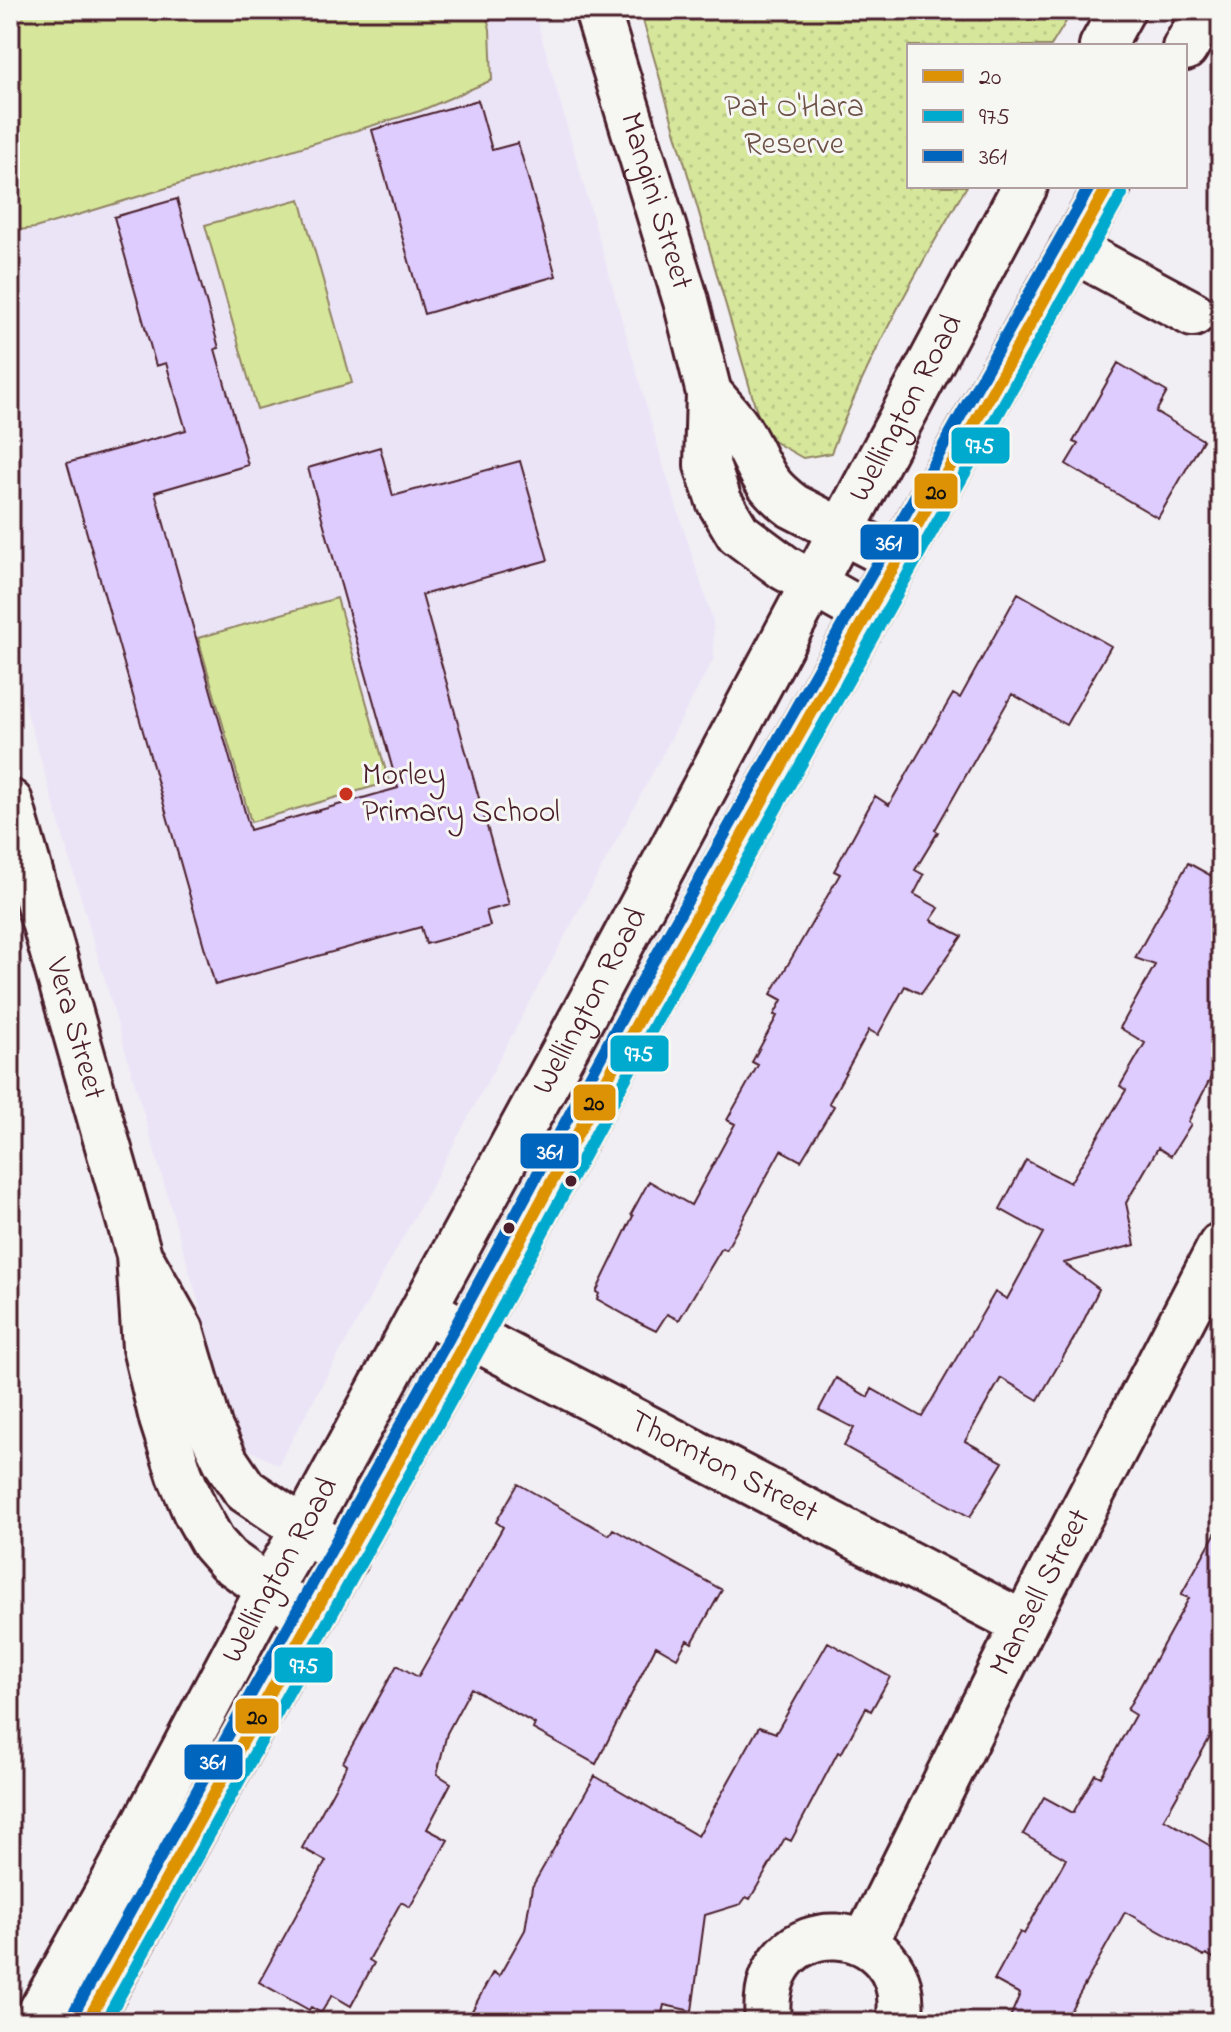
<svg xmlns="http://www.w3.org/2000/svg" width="1231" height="2032" viewBox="0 0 1231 2032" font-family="'Indie Flower',sans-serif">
<defs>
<pattern id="park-dots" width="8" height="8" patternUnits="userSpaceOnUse" patternTransform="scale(2)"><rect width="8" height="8" fill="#d6e79b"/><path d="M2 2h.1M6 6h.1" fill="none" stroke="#b9c686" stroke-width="1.8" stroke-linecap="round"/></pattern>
</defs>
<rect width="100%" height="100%" fill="#f1eef4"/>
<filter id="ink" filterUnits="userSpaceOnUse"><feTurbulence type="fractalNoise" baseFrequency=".0125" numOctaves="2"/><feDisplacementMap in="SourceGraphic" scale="16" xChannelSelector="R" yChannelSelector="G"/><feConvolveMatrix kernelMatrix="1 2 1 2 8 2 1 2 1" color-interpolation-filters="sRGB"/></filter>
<g filter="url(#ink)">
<!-- built -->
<path fill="#ebe4f7" d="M10,10H534L662,461L713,621L714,658L434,1181L278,1465L240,1445L10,654Z"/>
<!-- grass -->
<path fill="#d6e79b" stroke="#908363" stroke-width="2" d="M10,10H485L490,29L492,80L420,111L35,228L10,231Z
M300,199L352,383L257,409L205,225Z
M337,598L389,782L251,822L198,638Z"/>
<!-- park -->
<path fill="url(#park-dots)" stroke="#908363" stroke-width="2" d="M640,10H1073L1051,46H909V186H967C916,271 867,360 831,453L803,458L773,441L759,419Z"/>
<!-- building -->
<path fill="#deccfe" stroke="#4a1f2b" stroke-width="2" d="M478,100L492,150L518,143L556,276L424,314L372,130Z
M177,199L219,348L215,349L248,465L155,492L250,830L398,788L308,468L380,447L393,496L520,461L548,560L422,595L509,905L486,911L490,926L426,944L421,927L215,985L67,463L186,430L166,363L156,366L114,217Z
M1118,363L1167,392L1156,412L1203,440L1158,518L1066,464L1078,444L1073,442Z
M1018,593L1111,646L1066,725L1012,694L935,830L938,832L915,870L924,875L914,894L939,908L931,920L962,936L921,994L905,986L878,1035L869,1030L829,1103L834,1106L801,1161L781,1150L726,1250L722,1248L679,1320L667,1314L656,1331L636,1321L597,1299L599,1294L596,1292L633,1216L631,1214L649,1181L691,1205L735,1124L727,1120L758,1065L752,1062L777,1016L774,1015L782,1000L771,994L840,874L834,871L875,796L889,805L953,694L960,698Z
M1188,863L1221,881V1058L1188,1122L1191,1124L1171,1156L1158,1148L1126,1203L1135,1245L1064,1263L1099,1289L1080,1328L1038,1400L1001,1378L965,1441L1003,1462L970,1517L844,1446L854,1428L819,1410L836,1378L868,1397L872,1389L922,1417L995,1292L1007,1299L1043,1233L1000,1209L1026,1160L1070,1183L1126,1090L1120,1086L1145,1043L1120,1028L1155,965L1135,958Z
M518,1484L609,1535L613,1529L722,1590L692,1643L687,1640L677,1658L656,1646L596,1764L533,1729L535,1724L471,1688L447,1733L437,1774L451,1783L427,1829L448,1840L410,1907L401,1902L369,1960L374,1963L351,2006L332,1995L321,2013L311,2007L309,2010L259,1982L326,1861L302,1848L347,1765L343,1762L397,1665L418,1677L503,1527L496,1522Z
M1221,1523V1718L1164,1819L1221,1852V1962L1206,1954L1204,1956L1125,1912L1064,2022H1008L1020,1994L994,1980L1020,1932L1024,1934L1066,1859L1023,1834L1044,1797L1073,1813L1095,1774L1101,1777L1135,1715L1127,1710L1189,1598L1181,1595Z
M828,1642L890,1677L871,1711L866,1708L841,1754L838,1752L791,1841L785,1838L750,1899L746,1897L741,1904L705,1915L692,2011L664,2005L660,2022H466L493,1972L499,1976L525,1930L532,1887L595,1776L698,1836L759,1727L776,1733Z"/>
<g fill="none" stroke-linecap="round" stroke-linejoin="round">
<!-- minor casing -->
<g stroke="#4a1f2b" stroke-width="50">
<g id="minor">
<path id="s1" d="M597,10L686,301L709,393L707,465L719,501L738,533L785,568L867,614"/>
<path d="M1072,249L1193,314"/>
<path d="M709,393C720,406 733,419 741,433C761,466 759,481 793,506L896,559"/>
<path id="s2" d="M10,802L139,1255L145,1348L162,1419L180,1475L195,1511L213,1543L228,1560L311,1619"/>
<path d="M144,1264L181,1330L210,1429L226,1462L245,1490L346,1558"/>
<path id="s3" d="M425,1309L469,1335L1024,1624"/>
<path id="s4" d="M865,1943L1024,1624L1221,1245"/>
<path d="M768,2022C756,1901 918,1915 899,2022"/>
</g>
</g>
<!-- major casing -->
<g stroke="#4a1f2b" stroke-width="50">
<g id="major">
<path d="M1102,46L1122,10"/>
<path d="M1185,48L1207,10"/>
<path id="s5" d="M35,2022L119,1872L269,1589L303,1531L589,1005L1025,186"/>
<path d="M87,2022L469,1335L647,1005L1108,186"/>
</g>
</g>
<!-- minor -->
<use href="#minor" stroke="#f6f6f2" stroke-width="44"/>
<!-- major -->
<use href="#major" stroke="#f6f6f2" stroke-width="44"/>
<!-- bus-1 casing -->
<g stroke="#f6f6f2" stroke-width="18">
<path id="bus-1" d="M87,2022L469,1335L647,1005L1108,186"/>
</g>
<!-- bus-2 casing -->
<g stroke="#f6f6f2" stroke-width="18">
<path id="bus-2" d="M105,2022L483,1343L661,1013L1122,194"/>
</g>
<!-- bus-3 casing -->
<g stroke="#f6f6f2" stroke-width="18">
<path id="bus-3" d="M73,2014L455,1327L633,997L1090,186"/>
</g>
<!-- bus-1 -->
<use href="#bus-1" stroke="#dd9206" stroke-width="12"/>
<!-- bus-2 -->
<use href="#bus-2" stroke="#00a9ce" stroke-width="12"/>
<!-- bus-3 -->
<use href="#bus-3" stroke="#0065bd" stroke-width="12"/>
</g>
</g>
<!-- markers -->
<circle fill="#c8321e" stroke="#f6f6f2" stroke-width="3" cx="346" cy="794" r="8"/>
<g fill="#4a1f2b" stroke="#f6f6f2" stroke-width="3">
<circle cx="571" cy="1181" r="7"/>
<circle cx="509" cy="1228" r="7"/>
</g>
<g text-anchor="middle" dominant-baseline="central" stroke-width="6" stroke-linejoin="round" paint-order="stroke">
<!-- park labels -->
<g font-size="32" fill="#6d5147" stroke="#f6f6f2">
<text x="794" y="108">Pat O'Hara<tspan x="794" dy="37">Reserve</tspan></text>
</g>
<!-- street labels -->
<g font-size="32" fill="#4a1f2b" stroke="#f6f6f2">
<text stroke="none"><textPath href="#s1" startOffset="200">Mangini Street</textPath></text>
<text stroke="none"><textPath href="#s5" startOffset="1834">Wellington Road</textPath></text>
<text stroke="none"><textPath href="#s5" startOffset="1162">Wellington Road</textPath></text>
<text stroke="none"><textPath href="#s2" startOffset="236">Vera Street</textPath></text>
<text stroke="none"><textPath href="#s3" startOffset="338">Thornton Street</textPath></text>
<text stroke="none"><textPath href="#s5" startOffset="514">Wellington Road</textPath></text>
<text stroke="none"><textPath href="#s4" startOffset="392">Mansell Street</textPath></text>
</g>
<!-- poi labels -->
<g font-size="32" fill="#4a1f2b" stroke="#f6f6f2" text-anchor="start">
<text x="362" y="776">Morley<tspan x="362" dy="37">Primary School</tspan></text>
</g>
</g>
<g stroke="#f6f6f2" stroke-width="3">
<rect x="950" y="426" width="61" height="39" rx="8" fill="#00a9ce"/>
<rect x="913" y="472" width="46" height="38" rx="8" fill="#dd9206"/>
<rect x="859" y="523" width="61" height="38" rx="8" fill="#0065bd"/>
<rect x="609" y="1034" width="61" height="39" rx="8" fill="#00a9ce"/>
<rect x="572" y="1083" width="45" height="39" rx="8" fill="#dd9206"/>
<rect x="519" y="1132" width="61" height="38" rx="8" fill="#0065bd"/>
<rect x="273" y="1646" width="61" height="38" rx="8" fill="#00a9ce"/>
<rect x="234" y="1697" width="46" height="38" rx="8" fill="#dd9206"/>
<rect x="183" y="1743" width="61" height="38" rx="8" fill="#0065bd"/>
</g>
<g font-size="22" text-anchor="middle" font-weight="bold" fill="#fff">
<text x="980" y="453">975</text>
<text x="889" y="550">361</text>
<text x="639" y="1061">975</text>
<text x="550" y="1159">361</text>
<text x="304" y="1673">975</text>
<text x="213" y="1769">361</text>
</g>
<g font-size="22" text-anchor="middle" font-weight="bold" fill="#111">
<text x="936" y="499">20</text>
<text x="594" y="1110">20</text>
<text x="257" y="1724">20</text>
</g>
<!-- margin -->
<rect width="1231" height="2032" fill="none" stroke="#f6f6f2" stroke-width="40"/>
<rect x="20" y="20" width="1191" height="1992" fill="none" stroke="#4a1f2b" stroke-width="3" filter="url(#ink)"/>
<!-- legend -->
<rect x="907" y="44" width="280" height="144" fill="#f6f6f2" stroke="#b1a0a2" stroke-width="2"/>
<rect x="923" y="70" width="40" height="12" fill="#dd9206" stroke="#b1a0a2" stroke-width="2"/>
<text x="979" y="84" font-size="24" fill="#4a1f2b">20</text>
<rect x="923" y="110" width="40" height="12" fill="#00a9ce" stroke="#b1a0a2" stroke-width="2"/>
<text x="979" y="124" font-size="24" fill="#4a1f2b">975</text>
<rect x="923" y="150" width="40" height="12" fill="#0065bd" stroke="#b1a0a2" stroke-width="2"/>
<text x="979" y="164" font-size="24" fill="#4a1f2b">361</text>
</svg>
